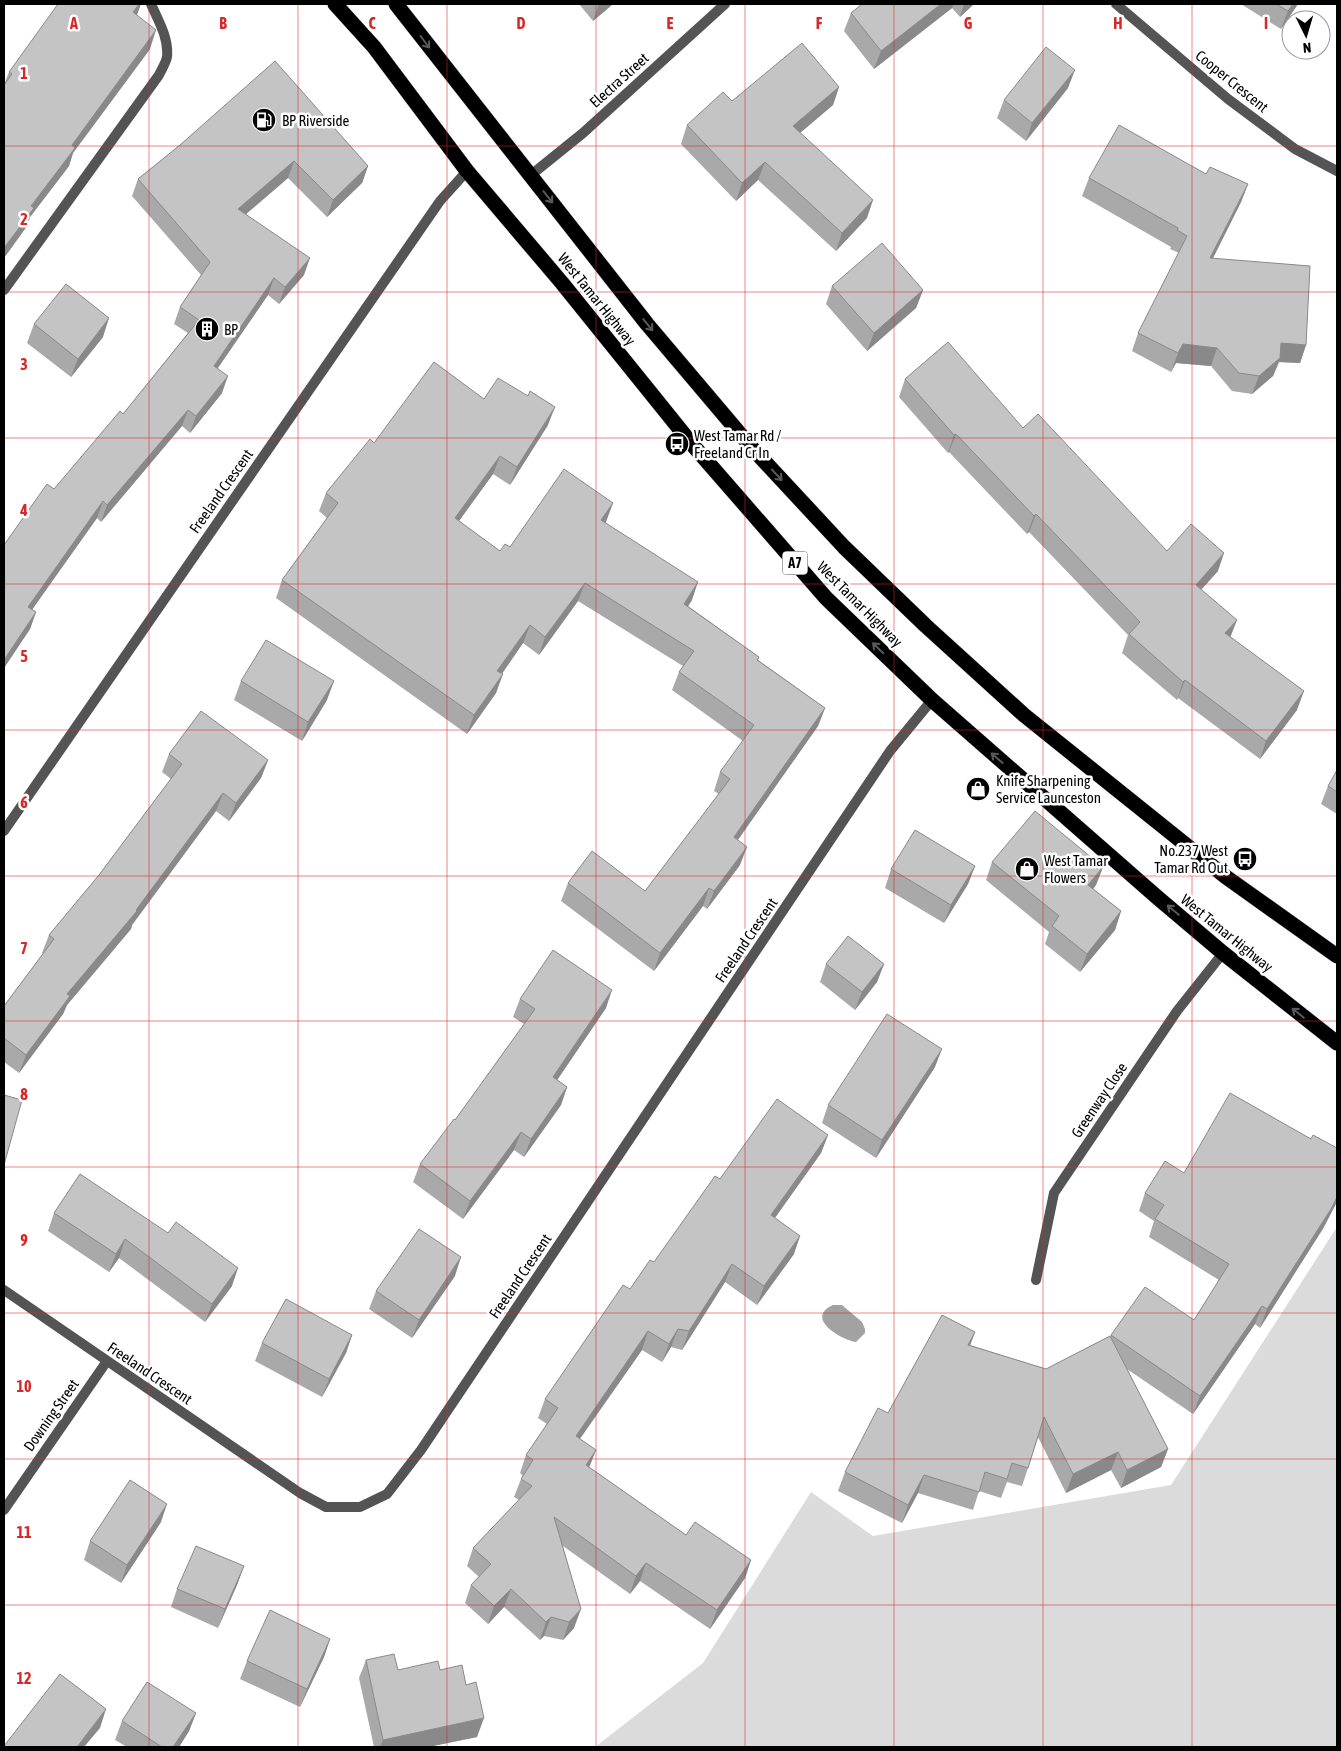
<svg xmlns="http://www.w3.org/2000/svg" width="1341" height="1751" viewBox="0 0 1341 1751" font-family="'Asap Condensed',sans-serif">
<rect width="100%" height="100%" fill="#fff"/>
<!-- green -->
<path fill="#dbdbdb" d="M1337,1227V1747H595L703,1663L811,1492L873,1536L1171,1485Z"/>
<!-- water -->
<path fill="#a2a2a2" d="M833,1305H842L862,1322L865,1329V1333L856,1342C841,1340 804,1318 833,1305Z"/>
<g fill="none" stroke-linecap="round" stroke-linejoin="round">
<!-- highway casing -->
<g stroke="#dbdbdb" stroke-width="16">
<path id="highway" d="M335,4L374,47L467,171L562,283L691,443L826,598L932,700L1158,898L1223,953L1337,1043
M396,4L647,324L752,448L844,547L926,626L1024,715L1226,877L1337,956"/>
</g>
<!-- lane -->
<path stroke="#545454" stroke-width="10" d="M4,290L159,75C161,70 166,63 167,57C169,38 158,20 151,4"/>
<!-- street -->
<path stroke="#545454" stroke-width="10" d="M1116,4L1228,99L1295,149L1337,171
M531,175L583,133L725,4
M4,831L440,201L467,171
M1036,1280L1054,1193L1177,1011L1223,953
M4,1290L300,1493L326,1507H360L387,1494L421,1450L890,751L932,700
M4,1510L107,1361"/>
<!-- highway -->
<use href="#highway" stroke="#000" stroke-width="15"/>
</g>
<!-- wall -->
<path fill="#a9a9a9" d="M579,4H613L593,21Z
M862,4H974L960,17L952,8L874,69L844,31L851,13Z
M1241,4H1298L1281,29Z
M137,15L150,49L73,153L69,166L30,217L27,226L4,258V85L9,72Z
M839,87L833,105L800,133L867,218L836,251L758,180L736,201L681,144L687,125L732,101Z
M1068,88L1026,141L997,118L1004,100Z
M180,145L368,166L362,183L327,217L288,178L246,214L304,275L279,304L268,295L218,368L222,393L190,433L182,426L101,522L97,518L32,609L36,612L30,629L4,668L54,489L123,414L188,333L174,324L180,307L201,275L132,196L138,179Z
M1206,174L1248,184L1241,202L1213,258L1306,345L1300,363L1279,362L1273,376L1252,394L1232,391L1211,366L1176,363L1171,372L1132,351L1138,333L1179,253L1170,249L1171,247L1082,196L1089,178Z
M832,286L923,290L916,308L867,351L826,304Z
M34,324L103,337L71,377L27,343Z
M905,379L1023,428L1167,551L1218,571L1201,590L1231,637L1297,710L1260,759L1178,698L1177,700L1122,653L1128,635L1029,532L1027,534L949,452L948,453L899,397Z
M528,396L548,425L510,485L493,474L459,521L500,551L613,503L605,523L692,600L688,606L759,657L758,660L825,708L818,726L738,840L740,865L707,909L703,906L654,971L561,901L568,883L645,891L719,794L714,791L720,772L743,741L672,690L679,672L683,666L578,601L539,655L523,643L502,674L496,693L467,734L276,598L282,580L327,518L319,511L326,493L374,443L484,399Z
M241,681L327,700L302,741L234,700Z
M169,754L268,760L261,778L229,821L216,811L132,925L131,929L67,1005L63,1014L19,1073L4,1062V1006L43,954L42,953L49,935L99,875L171,779L162,772Z
M1337,770V814L1321,804L1328,786Z
M992,862L1103,867L1096,885L1093,889L1121,911L1115,930L1080,972L1045,944L1049,932L986,880Z
M975,866L968,884L944,923L885,888L891,869Z
M826,964H884L877,982L855,1010L820,982Z
M520,999L606,1008L557,1080L567,1087L561,1105L524,1157L514,1150L463,1219L413,1182L420,1164L455,1120L524,1024L513,1017Z
M935,1067L876,1158L822,1123L828,1105Z
M828,1135L821,1153L775,1218L794,1254L757,1305L725,1282L682,1350L671,1347L662,1362L642,1350L580,1439L589,1467L686,1535L751,1560L745,1578L710,1629L640,1581L630,1594L563,1546L574,1628L563,1640L544,1636L540,1640L504,1607L488,1624L465,1603L471,1585L479,1577L467,1566L473,1548L519,1500L514,1497L521,1479L523,1476L520,1473L526,1455L547,1424L538,1418L545,1399L630,1289L654,1262L720,1179Z
M1184,1173L1324,1227L1260,1328L1255,1324L1193,1414L1127,1369L1168,1449L1161,1467L1121,1488L1111,1470L1066,1493L1038,1437L1028,1468L1022,1486L1007,1482L1001,1498L979,1491L973,1510L918,1493L902,1523L838,1491L845,1472L888,1413L975,1332L970,1345L1046,1369L1110,1336L1111,1335L1194,1320L1219,1280L1149,1237L1154,1221L1139,1211L1145,1193Z
M80,1174L232,1286L205,1322L119,1258L109,1272L48,1231L54,1213Z
M455,1276L412,1338L369,1309L376,1291Z
M352,1335L346,1353L322,1397L255,1361L262,1343Z
M161,1522L121,1583L84,1560L90,1541Z
M244,1566L237,1585L218,1628L171,1607L177,1589Z
M330,1639L324,1657L300,1707L240,1679L247,1661Z
M366,1660L398,1670L477,1737L428,1747H374L359,1678Z
M196,1713L189,1731L179,1747H127L115,1740L122,1721Z"/>
<!-- shaded-wall -->
<path fill="#898989" d="M139,4H141L136,18L133,12Z
M599,4H613L593,21Z
M941,4H954L952,8L874,69L881,51Z
M964,4H974L960,17Z
M1293,4H1298L1281,29L1288,11Z
M156,30L150,49L73,153L69,166L30,217L27,226L4,258V248L72,145Z
M1075,70L1068,88L1026,141L1032,123Z
M839,87L833,105L787,144L793,126Z
M294,161L288,178L232,226L238,209Z
M765,162L758,180L736,201L742,183Z
M368,166L362,183L327,217L333,200Z
M1248,184L1241,202L1204,276L1210,258Z
M873,200L867,218L836,251L842,233Z
M310,258L304,275L279,304L285,287Z
M274,278L268,295L208,382L214,366Z
M923,290L916,308L867,351L874,333Z
M109,318L103,337L71,377L78,359Z
M1281,343L1306,345L1300,363L1279,362L1273,376L1252,394L1259,376Z
M1183,344L1217,348L1211,366L1176,363L1171,372L1178,353Z
M228,376L222,393L190,433L196,416Z
M555,407L548,425L510,485L517,467Z
M188,410L182,426L101,522L107,505Z
M956,434L949,452L948,453L954,435Z
M500,456L493,474L448,536L455,518Z
M103,501L97,518L22,624L28,607Z
M613,503L606,522L595,539L601,520Z
M1036,514L1029,532L1027,534L1034,516Z
M1224,553L1218,571L1189,603L1196,585Z
M698,582L692,600L678,622L684,604Z
M585,583L578,601L539,655L545,637Z
M36,612L30,629L4,668V660Z
M1237,620L1230,638L1225,633Z
M530,625L523,643L491,689L497,671Z
M503,674L496,693L467,734L474,715Z
M1185,680L1178,698L1177,700L1183,682Z
M334,681L327,700L302,741L308,722Z
M1304,691L1297,710L1260,759L1266,741Z
M825,708L818,726L727,855L734,837Z
M268,760L261,778L229,821L236,803Z
M223,793L216,811L132,925L131,929L67,1005L63,1014L19,1073L26,1055L67,994L136,910Z
M747,847L740,865L707,909L714,891Z
M975,866L968,884L944,923L951,905Z
M1103,867L1096,885L1082,903L1088,885Z
M709,888L703,906L654,971L660,953Z
M1121,911L1115,930L1080,972L1087,954Z
M884,964L877,982L855,1010L862,992Z
M612,990L606,1008L547,1095L553,1077Z
M942,1049L935,1067L876,1158L882,1140Z
M567,1087L561,1105L524,1157L531,1139Z
M521,1132L514,1150L463,1219L470,1201Z
M828,1135L821,1153L764,1233L771,1215Z
M1337,1197V1202L1324,1227L1260,1328L1267,1309Z
M800,1236L794,1254L757,1305L764,1286Z
M125,1239L119,1258L109,1272L116,1254Z
M461,1257L455,1276L412,1338L419,1320Z
M732,1264L725,1282L682,1350L689,1331Z
M238,1268L232,1286L205,1322L212,1304Z
M1262,1306L1255,1324L1193,1414L1200,1396Z
M678,1329L671,1347L662,1362L669,1344Z
M648,1331L642,1350L569,1454L576,1436Z
M975,1332L968,1351V1345Z
M352,1335L346,1353L322,1397L329,1379Z
M1168,1449L1161,1467L1121,1488L1127,1470Z
M596,1450L589,1468L586,1465Z
M1118,1452L1111,1470L1066,1493L1073,1474Z
M924,1475L918,1493L902,1523L908,1505Z
M167,1504L161,1522L121,1583L127,1565Z
M751,1560L745,1578L710,1629L717,1610Z
M646,1563L640,1581L630,1594L636,1576Z
M244,1566L237,1585L218,1628L225,1609Z
M511,1589L504,1607L488,1624L494,1606Z
M581,1609L574,1628L563,1640L569,1622Z
M551,1617L544,1636L540,1640L546,1622Z
M330,1639L324,1657L300,1707L307,1689Z
M106,1709L100,1728L84,1747H77Z
M196,1713L189,1731L179,1747H173Z
M484,1718L477,1737L428,1747H380L383,1740Z"/>
<!-- building -->
<path fill="#c4c4c4" stroke="#898989" d="M58,4H139L133,12L156,30L72,145L75,148L31,206L34,208L4,248V85L12,74L9,72Z
M862,4H941L881,51L851,13Z
M1276,4H1293L1288,11Z
M802,43L839,87L793,126L873,200L842,233L765,162L742,183L687,125L723,92L732,101Z
M1046,47L1075,70L1032,123L1004,100Z
M275,61L368,166L333,200L294,161L238,209L310,258L285,287L274,278L214,366L228,376L196,416L188,410L107,505L103,501L28,607L36,612L4,660V545L47,484L54,489L120,411L123,414L199,320L180,307L210,262L138,179L180,145Z
M1119,125L1206,174L1210,167L1248,184L1210,258L1310,266L1306,345L1281,343L1280,358L1259,376L1239,373L1217,348L1183,344L1178,353L1138,333L1187,236L1177,230L1178,228L1089,178Z
M882,243L923,290L874,333L832,286Z
M66,284L109,318L78,359L34,324Z
M948,342L1023,428L1038,414L1167,551L1191,524L1224,553L1196,585L1237,620L1225,633L1304,691L1266,741L1185,680L1183,682L1129,634L1140,622L1036,514L1034,516L956,434L954,435L905,379Z
M434,362L484,399L498,378L528,396L530,391L555,407L517,467L500,456L455,518L500,551L505,544L510,547L564,469L613,503L601,520L698,582L684,604L759,657L757,660L825,708L734,837L747,847L714,891L709,888L660,953L568,883L592,851L645,891L730,779L720,772L754,725L679,672L694,651L585,583L545,637L530,625L497,671L503,674L474,715L282,580L338,503L326,493L370,439L374,443Z
M266,640L334,681L308,722L241,681Z
M201,711L268,760L236,803L223,793L136,910L137,911L67,994L70,996L26,1055L4,1038V1006L54,939L49,935L99,875L182,764L169,754Z
M1337,770V792L1328,786Z
M1035,811L1103,867L1088,885L1121,911L1087,954L1052,926L1059,916L992,862Z
M915,830L975,866L951,905L891,869Z
M848,936L884,964L862,992L826,964Z
M553,950L612,990L553,1077L567,1087L531,1139L521,1132L470,1201L420,1164L454,1119L455,1120L535,1009L520,999Z
M887,1014L942,1049L882,1140L828,1105Z
M1230,1093L1311,1139L1313,1135L1337,1148V1197L1331,1209L1267,1309L1262,1306L1200,1396L1111,1335L1145,1287L1194,1320L1229,1264L1155,1219L1164,1205L1145,1193L1165,1161L1184,1173Z
M4,1095L22,1100L4,1165Z
M777,1099L828,1135L771,1215L800,1236L764,1286L732,1264L689,1331L678,1329L669,1344L648,1331L576,1436L596,1450L586,1465L686,1535L695,1522L751,1560L717,1610L646,1563L636,1576L554,1517L581,1609L569,1622L551,1617L546,1622L511,1589L494,1606L471,1585L491,1564L473,1548L532,1486L521,1479L533,1460L526,1455L558,1408L545,1399L623,1285L630,1289L650,1260L654,1262L715,1176L720,1179Z
M80,1174L168,1233L176,1222L238,1268L212,1304L125,1239L116,1254L54,1213Z
M419,1229L461,1257L419,1320L376,1291Z
M286,1299L352,1335L329,1379L262,1343Z
M942,1315L975,1332L968,1345L1046,1369L1110,1336L1168,1449L1127,1470L1118,1452L1073,1474L1044,1417L1028,1468L1012,1463L1007,1479L985,1472L979,1492L924,1475L908,1505L845,1472L878,1408L888,1413Z
M130,1480L167,1504L127,1565L90,1541Z
M196,1546L244,1566L225,1609L177,1589Z
M270,1610L330,1639L307,1689L247,1661Z
M394,1654L398,1670L438,1661L440,1670L462,1665L466,1685L476,1682L484,1718L383,1740L366,1660Z
M60,1674L106,1709L77,1747H4V1746Z
M147,1682L196,1713L173,1747H162L122,1721Z"/>
<!-- one-way arrows -->
<defs><path id="oneway-shaft" d="M-6 0H5M1.5-3L5.5 0L1.5 3" fill="none" stroke-width="1.6" stroke-linecap="round" stroke-linejoin="round" transform="scale(1.25)"/></defs>
<g stroke="#595959">
<use href="#oneway-shaft" transform="translate(425 42) rotate(53)"/>
<use href="#oneway-shaft" transform="translate(548 197) rotate(52)"/>
<use href="#oneway-shaft" transform="translate(648 325) rotate(51)"/>
<use href="#oneway-shaft" transform="translate(777 475) rotate(47)"/>
<use href="#oneway-shaft" transform="translate(878 648) rotate(-136)"/>
<use href="#oneway-shaft" transform="translate(997 758) rotate(-139)"/>
<use href="#oneway-shaft" transform="translate(1173 910) rotate(-140)"/>
<use href="#oneway-shaft" transform="translate(1298 1013) rotate(-141)"/>
</g>
<!-- grid -->
<path fill="none" stroke="#d62828" stroke-width="1" stroke-opacity="0.55" d="M149,4V1747M298,4V1747M447,4V1747M596,4V1747M745,4V1747M894,4V1747M1043,4V1747M1192,4V1747M4,146H1337M4,292H1337M4,438H1337M4,584H1337M4,730H1337M4,876H1337M4,1021H1337M4,1167H1337M4,1313H1337M4,1459H1337M4,1605H1337"/>
<!-- icons -->
<defs>
<g id="fuel-disc" transform="scale(1.25)"><circle r="9.5" fill="#000" stroke="#fff"/><path d="M-5.5-6h7V0h2V4h1.3V-2.5L3-4.5l.8-.8L6-3V5H2.5V1h-1V6h-7ZM-4.2-4.7v3.2H.2V-4.7Z" fill="#fff"/></g>
<g id="building-disc" transform="scale(1.25)"><circle r="9.5" fill="#000" stroke="#fff"/><path d="M-4-6H4V6H1V3H-1V6H-4ZM-2.5-4.3h1.7v1.8h-1.7ZM.8-4.3h1.7v1.8H.8ZM-2.5-1h1.7V.8h-1.7ZM.8-1h1.7V.8H.8Z" fill="#fff"/></g>
<g id="bus-disc" transform="scale(1.25)"><circle r="9.5" fill="#000" stroke="#fff"/><path d="M-5-6H5V4H4V6H2V4H-2V6H-4V4H-5ZM-3.5-4V0h7V-4ZM-3.5 1.2v1.5H-2V1.2ZM2 1.2v1.5H3.5V1.2Z" fill="#fff"/></g>
<g id="shop-disc" transform="scale(1.25)"><circle r="9.5" fill="#000" stroke="#fff"/><path d="M-5-2.5h2.3a2.7 3.5 0 0 1 5.4 0H5L5.5 6h-11ZM-1.5-2.5h3a1.5 2.3 0 0 0-3 0Z" fill="#fff"/></g>
</defs>
<g fill-rule="evenodd">
<use href="#fuel-disc" x="264" y="120"/>
<use href="#building-disc" x="207" y="329"/>
<use href="#bus-disc" x="677" y="444"/>
<use href="#shop-disc" x="978" y="789"/>
<use href="#bus-disc" x="1245" y="859"/>
<use href="#shop-disc" x="1027" y="869"/>
</g>
<g text-anchor="middle" dominant-baseline="central" stroke-width="5" stroke-linejoin="round" paint-order="stroke">
<!-- shield labels -->
<rect fill="#fff" stroke="#4c4c4c" stroke-width="1" x="782.5" y="551.5" width="25" height="23" rx="4"/>
<g font-size="14" font-weight="bold" fill="#000">
<text x="795" y="563">A7</text>
</g>
<!-- street labels -->
<g font-size="15" fill="#000" stroke="#fff">
<text transform="translate(619 80) rotate(-42)">Electra Street</text>
<text transform="translate(1232 81) rotate(39)">Cooper Crescent</text>
<text transform="translate(597 299) rotate(51)">West Tamar Highway</text>
<text transform="translate(221 491) rotate(-55)">Freeland Crescent</text>
<text transform="translate(860 604) rotate(45)">West Tamar Highway</text>
<text transform="translate(1227 933) rotate(39)">West Tamar Highway</text>
<text transform="translate(746 940) rotate(-56)">Freeland Crescent</text>
<text transform="translate(1099 1100) rotate(-56)">Greenway Close</text>
<text transform="translate(520 1276) rotate(-56)">Freeland Crescent</text>
<text transform="translate(150 1373) rotate(34)">Freeland Crescent</text>
<text transform="translate(51 1415) rotate(-55)">Downing Street</text>
</g>
<!-- poi labels -->
<g font-size="15" fill="#000" stroke="#fff" text-anchor="start">
<text x="282" y="120">BP Riverside</text>
<text x="224" y="329">BP</text>
<text x="694" y="435">West Tamar Rd /<tspan x="694" dy="17">Freeland Cr In</tspan></text>
<text x="996" y="780">Knife Sharpening<tspan x="996" dy="17">Service Launceston</tspan></text>
<text x="1228" y="850" text-anchor="end">No.237 West<tspan x="1228" dy="17">Tamar Rd Out</tspan></text>
<text x="1044" y="860">West Tamar<tspan x="1044" dy="17">Flowers</tspan></text>
</g>
</g>
<g font-size="16" text-anchor="middle" font-weight="bold" fill="#d62828" stroke="#fff" stroke-width="5" stroke-linejoin="round" paint-order="stroke">
<text x="74" y="29">A</text>
<text x="223" y="29">B</text>
<text x="372" y="29">C</text>
<text x="521" y="29">D</text>
<text x="670" y="29">E</text>
<text x="819" y="29">F</text>
<text x="968" y="29">G</text>
<text x="1118" y="29">H</text>
<text x="1266" y="29">I</text>
<text x="24" y="79">1</text>
<text x="24" y="225">2</text>
<text x="24" y="370">3</text>
<text x="24" y="516">4</text>
<text x="24" y="662">5</text>
<text x="24" y="808">6</text>
<text x="24" y="954">7</text>
<text x="24" y="1100">8</text>
<text x="24" y="1246">9</text>
<text x="24" y="1392">10</text>
<text x="24" y="1538">11</text>
<text x="24" y="1684">12</text>
</g>
<!-- border -->
<rect width="1341" height="1751" fill="none" stroke="#000000" stroke-width="10"/>
<!-- north arrow -->
<g transform="translate(1306 35) rotate(175)"><circle r="24" fill="#ffffff" stroke="#999999"/>
<path d="M0-4L9 19L0 12L-9 19Z" fill="#000000"/>
<text y="-8" font-size="14" font-weight="bold" text-anchor="middle" fill="#000000">N</text>
</g>
</svg>
